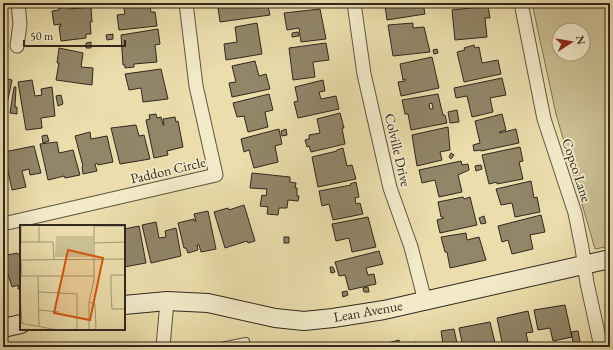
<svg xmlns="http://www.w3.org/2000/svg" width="613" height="350" viewBox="0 0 613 350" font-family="'EB Garamond',serif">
<rect width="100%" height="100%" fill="#ebdeac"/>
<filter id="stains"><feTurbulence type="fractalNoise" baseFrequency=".005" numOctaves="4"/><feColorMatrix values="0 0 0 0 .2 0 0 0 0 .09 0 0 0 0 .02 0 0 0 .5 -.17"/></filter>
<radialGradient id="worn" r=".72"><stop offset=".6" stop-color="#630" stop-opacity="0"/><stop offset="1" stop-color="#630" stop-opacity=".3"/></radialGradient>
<!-- green -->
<path fill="#cbbf94" stroke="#7e735a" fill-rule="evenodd" d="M532,3H610V246L595,249L556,114ZM559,30H583V54H559Z"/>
<!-- building -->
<path fill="#918668" stroke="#30271f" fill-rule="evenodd" d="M53,3H83L53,6Z
M123,3H154L155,5L150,6L151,12H155L157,26L119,30L117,15L125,14Z
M234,3H257V7L268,6L270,15L220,22L218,7L235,5Z
M284,3H318V4L293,7V4L285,5Z
M401,3H423L425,14L387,20L385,6Z
M450,3H478L450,5Z
M69,6V9L91,7L92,22H90L91,34H86V38L61,41L59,26H61V24L54,25L52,11L59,10V8Z
M488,6L490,18H485L487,37L455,40L452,10Z
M320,9L326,39L301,42L299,28L287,30L284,13Z
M257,23L262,54L226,60L224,44L237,42L235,27Z
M413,23V28L424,27L430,52L393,56L388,25Z
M158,29L160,44L155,45L157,62L134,64V67L125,68V65H123L121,35Z
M298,32L299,36L292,37V33Z
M113,34V39L107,40L106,35Z
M91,42V48H86V43Z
M326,43L329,60L313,62L315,77L293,80L289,48Z
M474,45L475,48L479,47L482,63L498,60L501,74L464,82L457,52L465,50L464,48Z
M59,48L83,53L81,67L93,68L92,85L56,80L59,63H57Z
M437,49L438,53L434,54L433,50Z
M432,57L439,88L401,96L398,82L405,81V79L403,80L400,64Z
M255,61L259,76L266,74L270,89L232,97L229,83L236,82L232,66Z
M161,69L168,99L143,102L141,88L129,90L125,74Z
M3,78L12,80L4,118H3Z
M502,78L506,95L490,98L493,112L472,117L467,96L456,98L454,88Z
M32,80L35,96L42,95L41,89L52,87L55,116L41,118L42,128L26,130L18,82Z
M323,80L325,91L319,92L321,99L336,96L339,109L298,118L294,102L298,101L295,87Z
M14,87H16L15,107H17V114L10,113Z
M269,94L273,110L265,112L268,127L248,132L244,116L237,117L233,103Z
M438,94L441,107L443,115H445L447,123L411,130L408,114H405L402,100ZM432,103L433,109H430L429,104Z
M61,95L63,104L58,106L56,96Z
M457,110L459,122L450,123L448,112Z
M340,113L344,128H342L345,144L311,152L309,146L307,147L305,140L309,139V135L320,133L317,119Z
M156,114L157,118L161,117L163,125H164L163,119L175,117L176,122L178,121L183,147L167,151L168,155L154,158L146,120L150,119L149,115Z
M502,114L506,130L499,132L500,133L516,129L519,143L481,151V150L474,151L473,145L480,143L475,121Z
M136,125L139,136L144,135L150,159L120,164L111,128Z
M448,127L450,150L440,152L442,160L417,166L412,135Z
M279,129L282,144L275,146L278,162L254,168L249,150L244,152L241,139Z
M286,129L287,135L282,136L281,131Z
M90,132L91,139L107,136L113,162L98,165L97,163L95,164L97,171L83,174L82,167L83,166L75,136Z
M47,135L49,141L43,143L42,136Z
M57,142L59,153L73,150L80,175L65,178L64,176L48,180L40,144Z
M34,146L41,173L30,175L29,169L22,171L26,187L12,190L4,152Z
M520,147L523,161L519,162L523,179L497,184V182L489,184L482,155Z
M343,148L347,166L352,165L356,179L318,187L312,157L337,151V150Z
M451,153L454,155L451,159L449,157Z
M461,161L462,165L468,164L469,170L458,175L462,192L439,197L435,180L422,183L419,170Z
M481,165L482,169L476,171L475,166Z
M3,169L8,190L3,191Z
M252,173L290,177V182L296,183L295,188H297V196H299L298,201L288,200L287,208H279L278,215L267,214L268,207L260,206L262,195L266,196L267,189L250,188Z
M531,181L534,198L537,197L540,212L515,217L512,203L501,205L496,189Z
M356,182L359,197L355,198L356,204L360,203L363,214L333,220L329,204L322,206L319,191L351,185L350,184Z
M463,197L464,199L470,197L477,225L440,233L437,220L444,218L443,217H441L438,202Z
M244,205L255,241L248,243L247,241L225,248L214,212L228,208L229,210Z
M208,211L216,249L201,252L199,245H197L198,250L188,253L186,248H184L178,223L194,219V221H196L194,214Z
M541,215L545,232L530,235L533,249L512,254L508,240L502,242L498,226Z
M484,216L486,223L481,224L479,218Z
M368,217L376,247L352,252L349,238L336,241L332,224Z
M156,222L159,238L166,237L165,231L176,228L181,256L151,263L142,225Z
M139,226L146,263L124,267V229Z
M466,233L467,240L479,237L486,260L450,268L447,252H445L441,237Z
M284,237H289V243H284Z
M379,251L383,264L366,268L368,275L374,274L376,284L349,290L345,275L339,276L335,262Z
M17,253V254H21V288L18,289V285L12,287L3,259V256Z
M330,267H333L335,272L331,273Z
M3,277L7,295L3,296Z
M368,287L369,292H364L363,288Z
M347,291L348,295L343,297L342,292Z
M565,305L572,337L553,341L550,328L538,330L534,310Z
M528,311L533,332L526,333L528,342L522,344L523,346L519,347H503L497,318Z
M490,322L496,347H463L459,328Z
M454,329L457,343L454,344L455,347H427L443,344L441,331Z
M578,331L581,347H574L571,332Z
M399,340L400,346L416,342L418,347H385L384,344Z
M379,344V347H367Z"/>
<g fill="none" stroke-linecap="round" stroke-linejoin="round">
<!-- lane casing -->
<g stroke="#5f5542" stroke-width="8">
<path id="lane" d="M215,347L246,341"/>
</g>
<!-- street casing -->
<g stroke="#5f5542" stroke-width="15">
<path id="street" d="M354,3L364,74L390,188L411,247L425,301
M521,3L544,119L575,213L582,248L587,283L601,347
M17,46L20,24L18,3
M3,224L216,175L196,86L186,3
M163,347L167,301"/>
</g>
<!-- secondary casing -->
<g stroke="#30271f" stroke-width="20">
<path id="secondary" d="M124,305L167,301L208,303L275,318L304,321L333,318L384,310L610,259
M3,328L21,324"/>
</g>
<!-- lane -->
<use href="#lane" stroke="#f2eac9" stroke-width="6"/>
<!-- street -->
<use href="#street" stroke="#f2eac9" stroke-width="13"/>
<!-- secondary -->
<use href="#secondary" stroke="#f2eac9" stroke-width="18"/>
</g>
<g text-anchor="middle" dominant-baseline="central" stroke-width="3.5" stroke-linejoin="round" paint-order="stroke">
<!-- street labels -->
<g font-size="14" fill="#30271f" stroke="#f2eac9">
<text transform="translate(398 150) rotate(77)">Colville Drive</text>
<text transform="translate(168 170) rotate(-13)">Paddon Circle</text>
<text transform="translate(577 170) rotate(72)">Copco Lane</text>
<text transform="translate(368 311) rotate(-10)">Lean Avenue</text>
</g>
</g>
<!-- overview -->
<g transform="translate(20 225)">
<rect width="105" height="105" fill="#ebdeac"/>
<path d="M36,11H73V32H35Z" fill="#cbbf94"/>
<path fill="none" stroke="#a09574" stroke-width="1" d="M1,0V17M19,0V17M74,1H105M0,17H33L34,34M74,18L105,17M105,50H91V67L92,84H105M1,51H74M2,51L1,35L105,34M18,51L19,101M19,67L57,69V105M0,70L2,98M69,77L75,79L76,105M19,85L39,87M0,98L38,105H55M69,105V77L74,55V0"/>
<path fill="#d6540e" fill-opacity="0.15" stroke="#d6540e" stroke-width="2" d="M48,25L83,33L70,95L34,88Z"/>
<rect width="105" height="105" fill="none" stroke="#30271f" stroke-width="2"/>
</g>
<!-- margin -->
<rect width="613" height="350" fill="none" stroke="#ebdeac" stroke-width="16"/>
<rect x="4" y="4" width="605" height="342" fill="none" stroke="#30271f" stroke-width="2"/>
<rect x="8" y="8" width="597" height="334" fill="none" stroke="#30271f"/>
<!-- north arrow -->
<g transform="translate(571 42) rotate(78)"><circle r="19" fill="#f2eac9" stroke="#a49c85"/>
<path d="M0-3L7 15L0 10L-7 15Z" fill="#8f2418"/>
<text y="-6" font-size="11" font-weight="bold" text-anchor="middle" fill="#30271f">N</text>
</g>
<!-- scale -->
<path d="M24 40v6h101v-6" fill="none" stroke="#30271f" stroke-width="2"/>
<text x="30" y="40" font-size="12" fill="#30271f" stroke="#f2eac9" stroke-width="3" paint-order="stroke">50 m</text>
<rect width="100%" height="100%" filter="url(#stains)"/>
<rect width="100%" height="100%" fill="url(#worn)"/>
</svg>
